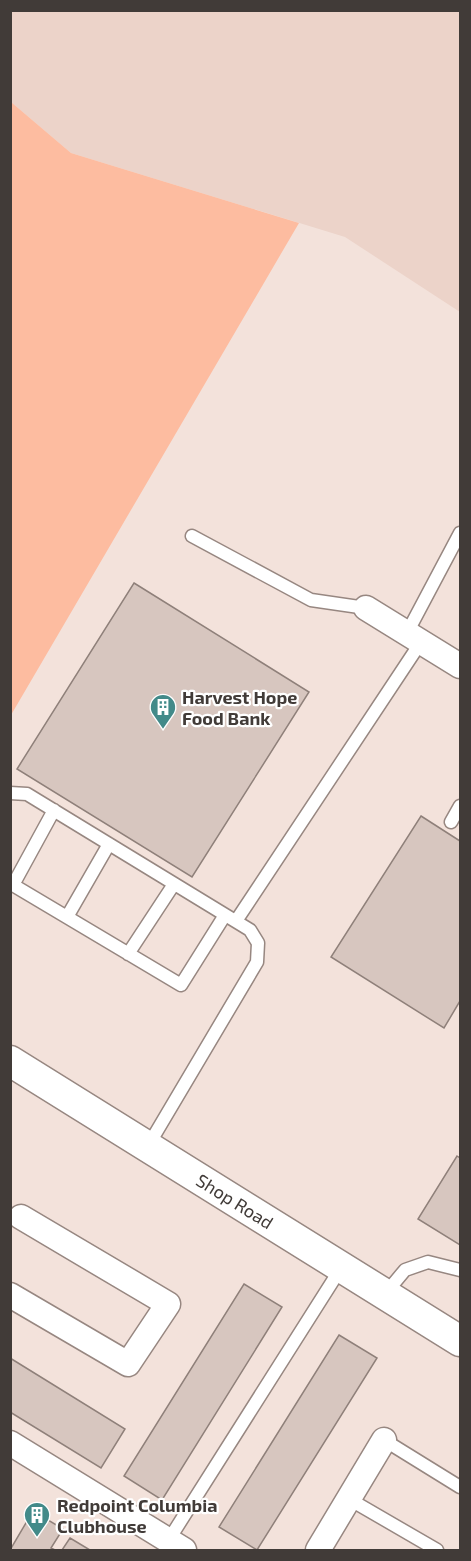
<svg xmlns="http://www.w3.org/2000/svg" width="471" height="1561" viewBox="0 0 471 1561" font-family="'Exo 2',sans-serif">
<rect width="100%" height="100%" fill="#f3e2db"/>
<!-- built -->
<path fill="#ecd3c9" d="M11,11H460V312L345,237L71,153L11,102Z"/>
<!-- green -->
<path fill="#fdbca0" d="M11,102L71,153L299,223L11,715Z"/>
<!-- building -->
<path fill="#d7c6bf" stroke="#8f807a" stroke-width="1.5" d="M134,583L309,692L192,877L17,769Z
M421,816L460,841V1001L444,1028L331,957Z
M457,1156L460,1158V1245L418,1219Z
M244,1284L282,1307L162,1500L124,1476Z
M339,1335L377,1358L257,1550L219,1527Z
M10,1358L125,1429L101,1468L10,1412Z
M33,1511L63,1529L51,1548L55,1550H10Z
M70,1538L90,1550H62Z"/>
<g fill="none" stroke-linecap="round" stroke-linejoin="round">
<!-- service casing -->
<g stroke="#978781" stroke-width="15">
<path id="service" d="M192,536L311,600L366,608
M407,633L460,533
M10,793L27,794L250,930L258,943L257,962L148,1146
M54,810L13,885L181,985L225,915
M451,822L460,806
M67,917L109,844
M236,921L421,642
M128,954L174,884
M385,1294L405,1270L428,1262L460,1270
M384,1440L460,1487
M349,1499L437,1550
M168,1541L341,1268"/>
</g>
<!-- minor casing -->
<g stroke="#978781" stroke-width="27">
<path id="minor" d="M366,608L460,666
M10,1295L128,1364L168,1304L21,1217
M10,1443L184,1550
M318,1550L384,1440"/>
</g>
<!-- tertiary casing -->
<g stroke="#978781" stroke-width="33">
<path id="tertiary" d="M10,1061L460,1341"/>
</g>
<!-- service -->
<use href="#service" stroke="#fff" stroke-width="12"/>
<!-- minor -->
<use href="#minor" stroke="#fff" stroke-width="24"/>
<!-- tertiary -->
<use href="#tertiary" stroke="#fff" stroke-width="30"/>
</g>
<!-- icons -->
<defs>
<g id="building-pin" transform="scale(1.35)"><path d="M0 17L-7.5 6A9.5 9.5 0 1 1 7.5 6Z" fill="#428a89" stroke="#fff"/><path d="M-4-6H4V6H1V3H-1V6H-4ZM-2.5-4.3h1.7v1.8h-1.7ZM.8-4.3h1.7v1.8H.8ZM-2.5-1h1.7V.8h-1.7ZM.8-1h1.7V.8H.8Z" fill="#fff"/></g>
</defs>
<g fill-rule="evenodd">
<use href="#building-pin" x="163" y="707"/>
<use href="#building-pin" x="37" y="1515"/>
</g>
<g text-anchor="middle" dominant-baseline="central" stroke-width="4.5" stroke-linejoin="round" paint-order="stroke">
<!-- poi labels -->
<g font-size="18" font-weight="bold" fill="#413b38" stroke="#fff" text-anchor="start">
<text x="182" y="697">Harvest Hope<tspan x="182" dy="21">Food Bank</tspan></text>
<text x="57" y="1505">Redpoint Columbia<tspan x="57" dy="21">Clubhouse</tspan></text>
</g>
<!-- street labels -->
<g font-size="18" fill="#413b38" stroke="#fff">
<text transform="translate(235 1201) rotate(32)">Shop Road</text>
</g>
</g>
<!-- border -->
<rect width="471" height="1561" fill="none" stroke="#413b38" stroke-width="24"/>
</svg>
